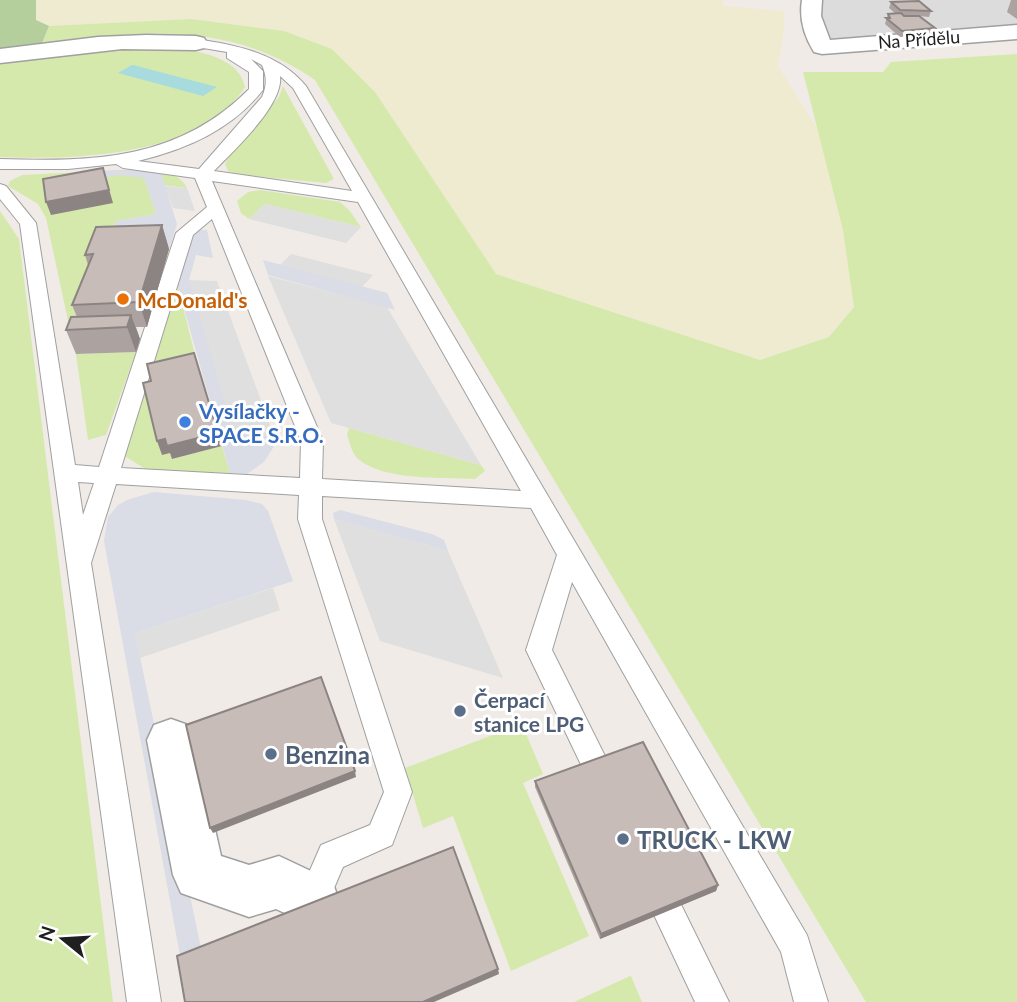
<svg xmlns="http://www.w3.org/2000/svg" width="1017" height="1002" viewBox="0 0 1017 1002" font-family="Lato,sans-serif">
<rect width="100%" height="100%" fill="#f0ebe6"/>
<!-- residential -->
<path fill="#dddcdc" d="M808,0H1017V29L822,47Z"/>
<!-- farmland -->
<path fill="#eeebd1" d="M36,0H723V6L784,11V30L778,66L819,131L847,244L854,307L829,337L760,360L495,274L375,92L332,49L283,31L191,19L49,26L36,20Z"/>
<!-- grass -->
<path fill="#d5e9ac" d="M191,19L284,31L332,49L375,92L496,274L760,360L829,337L854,307L843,230L803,72H883L891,62L1017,54V1002H866L315,80C229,20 140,31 42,43L49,26Z
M182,48C207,54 239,59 245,87C201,157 74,160 0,157V62L99,49Z
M283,86L334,179L326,183L240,175L228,171L225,164L232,150L279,97Z
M122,170C142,170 177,167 187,188L146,183L156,214L116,221L70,330L46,218L38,204L8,186L10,181L22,175Z
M260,190L340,202L349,210L361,227L265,204L249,219L241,213L237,201L248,192Z
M0,211L19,239L113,1002H0Z
M177,283L198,367L163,455L170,452L173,459L222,446L230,473L147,470L123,455Z
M136,352L106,435L88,440L76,354Z
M349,428L481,465L485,471L475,479C442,477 384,481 358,459C352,454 350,443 347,435Z
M522,724L543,774L523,783L589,936L511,971L453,816L423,828L405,768Z
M631,976L642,1002H574L630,976Z"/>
<!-- forest -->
<path fill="#b4cf9b" d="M0,0H36V20L49,26L42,43L0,49Z"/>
<!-- parking -->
<path fill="#dfdfdf" d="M165,186L187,188L195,211L173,208Z
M265,204L361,227L346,243L249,219Z
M291,254L373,275L362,287L280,265Z
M268,276L387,307L481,465L331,423Z
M188,280L217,281L274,436L234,433Z
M334,519L448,551L503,678L380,641Z
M273,588L280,610L140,658L135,633Z"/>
<!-- plaza -->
<path fill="#dadce6" d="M122,170L161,172L177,224L169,249L105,251L116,221L156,214L144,178L120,175L100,178V171Z
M200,230H207L213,258L196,255L189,280L234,433L274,436L276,443L264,462L247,474L230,473L177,283L193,236Z
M263,260L387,293L395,310L268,275Z
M154,492L246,500L262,504L268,511L293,581L135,633L202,953L181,961L104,541L108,517L118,505L127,500Z
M340,510L432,534L444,540L448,551L334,519L333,513Z"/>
<!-- water -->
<path fill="#a7dbdd" d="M132,65H133L217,87L203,96L118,73Z"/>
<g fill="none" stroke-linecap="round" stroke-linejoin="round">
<!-- service casing -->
<g stroke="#a0a0a0" stroke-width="2">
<path id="service" d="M196,39C236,45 279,53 306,86L807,935L828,1002H794L781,952L572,582L552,650L620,786L616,796L606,800L596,796L526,650L557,555L531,508L322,496V519L412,792L392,845L343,867L329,900L331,905L326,916L315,921L304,916L297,900L321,845L370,825L384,792L298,519L299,495L116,484L91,563L161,1002H127L20,224L0,199V184L6,186L36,223L75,465L99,467L176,233L207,207L195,178L123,168L116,164L68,169H0V159C94,162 179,160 249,89V72L227,58V52L191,46V40ZM251,59L262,65C267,77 267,85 262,97L199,169L138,161C187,149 231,130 263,90V71ZM280,76L293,88L352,191L214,171C233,151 284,105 280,76ZM212,181L358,202L521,491L322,479L323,441ZM212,219L301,441L300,478L121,468L193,235ZM78,482L94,483L83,515Z
M654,868L665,872L729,1002H695L639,883L643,872Z"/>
</g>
<!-- minor casing -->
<g stroke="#a0a0a0" stroke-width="3">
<path id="minor" d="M802,0H822L821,16L830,40L1017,25V39L822,54L814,52C804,36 799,18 802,0Z
M146,35L196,36L204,38L207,43L204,48L196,50L122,49L0,63V49L98,37Z
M171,719L188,725L195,740L221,856L249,865L279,856L332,881L339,900L332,919L313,926L276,909L249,917L181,893L173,875L147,740L154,725Z"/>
</g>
<!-- service -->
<use href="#service" fill="#fff" fill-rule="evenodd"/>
<!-- minor -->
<use href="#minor" fill="#fff" fill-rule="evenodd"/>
</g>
<!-- wall -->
<path fill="#aca29f" d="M1011,0H1017V19L1007,12Z
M891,2L931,11L929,17L919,16L935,28L933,34L900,37L885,24L888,14H896L889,8Z
M162,225L169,249L147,327H136L140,339L136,352L76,354L66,330L77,317L72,305L88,265L85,255Z
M535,781L718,885L716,891L600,939L535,787Z"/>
<!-- shaded-wall -->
<path fill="#8c8482" d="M103,168L113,203L51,215L46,202Z
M162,225L169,249L147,327L139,302Z
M131,315L140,339L136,352L127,327Z
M194,353L222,446L172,459L170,453L162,455L157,441Z
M355,771L356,777L213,833L210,828Z
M718,885L716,891L600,939L601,934Z
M498,969L499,974L434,1002H423Z"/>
<!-- building -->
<path fill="#c8bcb9" stroke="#8c8482" stroke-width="2" d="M919,1L931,11L900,10L891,2Z
M901,13L904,16H919L935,28L902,31L886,18H890L888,14Z
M103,168L109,190L46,202L43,179Z
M162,225L139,302L72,305L93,254L85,255L96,227Z
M131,315L127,327L66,330L71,317Z
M194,353L218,433L167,446L165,439L157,441L143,383L151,381L147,364Z
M321,677L355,771L210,828L186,725Z
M643,742L718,885L601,934L535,781Z
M453,847L498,969L423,1002H185L177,956Z"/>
<!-- markers -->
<circle fill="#e8710a" stroke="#fff" stroke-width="2.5" cx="123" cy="299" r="7"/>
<circle fill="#3f7fe0" stroke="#fff" stroke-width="2.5" cx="185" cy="422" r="7"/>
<g fill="#5c6f8a" stroke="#fff" stroke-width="2.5">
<circle cx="460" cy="711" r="7"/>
<circle cx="271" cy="754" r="7"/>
<circle cx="623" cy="839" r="7"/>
</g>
<g text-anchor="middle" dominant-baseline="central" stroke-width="6" stroke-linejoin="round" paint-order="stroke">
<!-- far-street labels -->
<g font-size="18" fill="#1f1f1f" stroke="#fff">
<text transform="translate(919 39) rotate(-4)">Na Přídělu</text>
</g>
<!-- food labels -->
<g font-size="21" font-weight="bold" fill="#c56008" stroke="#fff" text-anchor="start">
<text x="137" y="299">McDonald's</text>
</g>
<!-- shop labels -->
<g font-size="21" font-weight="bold" fill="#366cbe" stroke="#fff" text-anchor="start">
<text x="199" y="410">Vysílačky -<tspan x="199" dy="24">SPACE S.R.O.</tspan></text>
</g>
<!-- service labels -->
<g font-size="21" font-weight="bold" fill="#4e5e75" stroke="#fff" text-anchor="start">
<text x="474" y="699">Čerpací<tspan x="474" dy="24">stanice LPG</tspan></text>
</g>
<!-- near-service labels -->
<g font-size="24" font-weight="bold" fill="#4e5e75" stroke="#fff" text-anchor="start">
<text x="285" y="754">Benzina</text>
<text x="637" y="839">TRUCK - LKW</text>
</g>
</g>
<!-- north arrow -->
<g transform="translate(63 939) rotate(288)" stroke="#ffffff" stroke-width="5" paint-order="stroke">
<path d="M0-5L12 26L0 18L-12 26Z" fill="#1f1f1f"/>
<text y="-10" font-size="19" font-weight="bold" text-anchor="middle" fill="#1f1f1f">N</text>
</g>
</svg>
